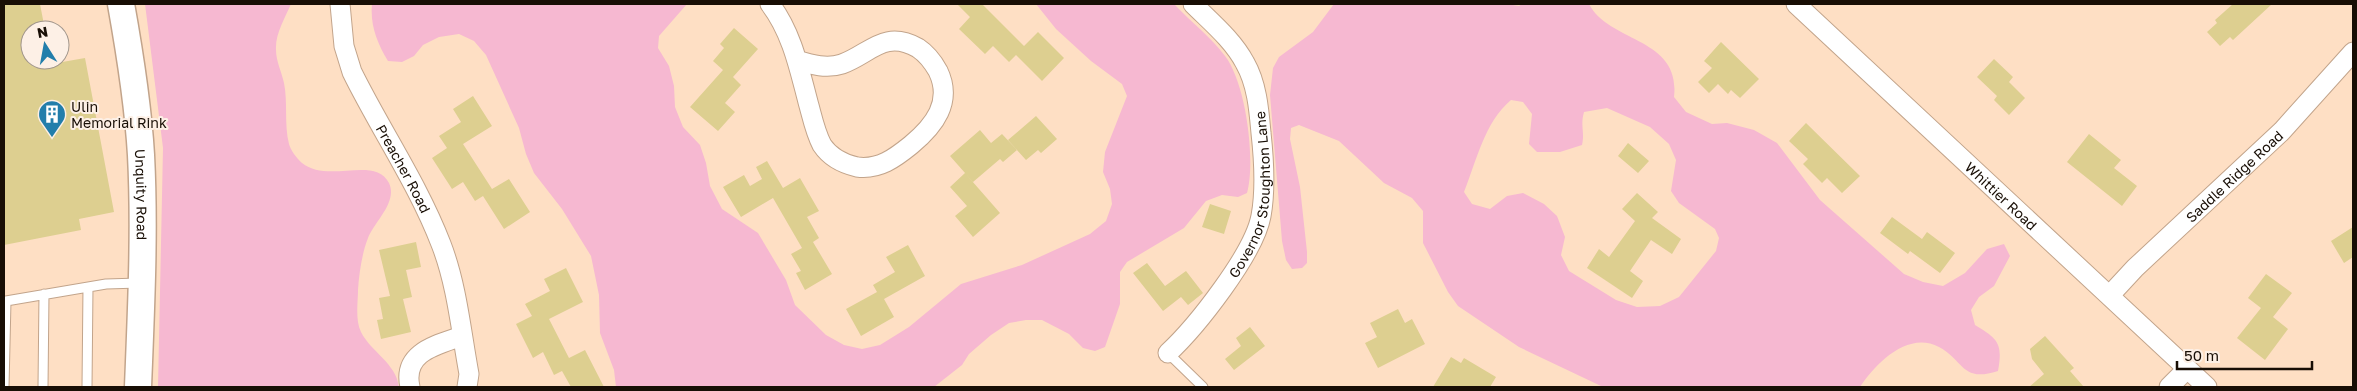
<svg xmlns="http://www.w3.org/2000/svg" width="2357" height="391" viewBox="0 0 2357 391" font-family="'Golos Text',sans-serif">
<rect width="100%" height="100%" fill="#fedfc4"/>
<!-- green -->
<path fill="#f6b8d1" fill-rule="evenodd" d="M145,4H291C285,18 275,34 276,50C276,61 282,73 284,83C288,103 284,124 289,144C290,149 297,159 302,163C328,184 375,155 389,183C398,202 374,222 368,238C362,253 359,274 358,290C358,302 355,320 361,332C371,352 396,363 399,387H158L163,148Z
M372,4H687L659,36L658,48L669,66L674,86L675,107L683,127L700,145L706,163L710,186L722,209L758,233L786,280L795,305L826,335L844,345L862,349L880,345L909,327L961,284L1022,265L1090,234L1106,221L1112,204L1110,189L1103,172L1105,152L1127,96L1122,84L1091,61L1056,29L1036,4H1174C1190,21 1211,37 1225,56C1246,83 1256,161 1247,193L1238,197L1222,195L1206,201L1184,228L1127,262L1120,272V304L1105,347L1095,351L1083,348L1069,334L1042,320H1026L1009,323L991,335L969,354L962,365L934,387H616L614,370L600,333L599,295L591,256L562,209L534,173L526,154L519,128L486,55L474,41L459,34L439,37L423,45L414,56L402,62L388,61C377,43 370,25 372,4Z
M1334,4H1506L1519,6L1522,4H1589C1609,43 1681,37 1674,97L1686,112L1712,124L1727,123L1754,130L1777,143L1820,200L1904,274L1923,282L1943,286L1965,273L1987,249L2004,244L2010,256L1994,286L1979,297L1971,310L1975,325C1998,339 2003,343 1998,371C1961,383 1964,360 1939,347C1908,330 1875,364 1860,387H1612L1601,386L1519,347L1458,306L1448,292L1423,243V211L1412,198L1384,183L1339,141L1299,125L1291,128L1290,139L1300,187L1307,252V263L1302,268L1292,269L1286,260L1282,241L1270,95L1273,68L1279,57L1313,32ZM1511,100L1523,102L1532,114L1529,144L1537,152H1560L1582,145C1585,132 1580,126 1584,112L1607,108L1650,127L1669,144L1676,160L1671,191L1679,203L1715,229L1719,238L1716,251L1679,297L1660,306L1637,307L1616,300L1569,271L1561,255L1565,237L1557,216L1544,204L1523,193L1507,196L1490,209L1472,204L1464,192C1477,160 1484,123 1511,100Z"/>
<!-- building -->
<path fill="#ddcf90" d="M4,4H40L45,30H30V60H50L51,64L85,58L114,212L79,219L81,230L4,245Z
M957,4H982L1024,46L1038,32L1064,58L1042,81L1016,55L1009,62L993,46L985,54L959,29L970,17Z
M2233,4H2272L2233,40L2230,37L2220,46L2207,32L2217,23L2215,20Z
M734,28L758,49L733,77L741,85L725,103L735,112L718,131L690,107L723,70L713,61L724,48L720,44Z
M1721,42L1759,79L1740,98L1731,90L1728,94L1718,84L1709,93L1698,82L1712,68L1704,61Z
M1994,59L2013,77L2009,82L2025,98L2009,115L1994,100L1997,96L1977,77Z
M473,96L492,126L463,144L492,189L509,179L530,212L504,229L483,196L475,201L463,182L452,189L432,158L447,148L439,136L461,122L453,109Z
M1036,116L1057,139L1041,153L1038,150L1026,160L1008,140Z
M1806,123L1860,176L1842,193L1827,178L1822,183L1803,164L1808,159L1789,141Z
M980,130L991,143L1002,134L1017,150L1003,162L1000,159L973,182L950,156Z
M2089,134L2121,160L2114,168L2137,186L2122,206L2067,162Z
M1628,143L1649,161L1638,173L1618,156Z
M767,161L783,188L800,178L819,211L807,217L819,238L813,242L832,274L805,290L796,273L801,271L791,254L802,248L773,198L741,217L723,187L744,175L750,186L762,179L756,167Z
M965,173L1000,213L973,237L955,216L967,206L950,187Z
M1637,193L1658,212L1652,218L1681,239L1672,254L1651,240L1630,271L1643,281L1632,298L1587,268L1599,249L1609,257L1635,221L1622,209Z
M1210,204L1231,211L1224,234L1202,227Z
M1892,217L1922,239L1927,232L1955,253L1940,273L1910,251L1908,254L1880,233Z
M2353,227V257L2344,263L2331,241Z
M416,242L421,267L406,270L412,297L403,299L411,332L381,339L377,320L383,319L379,298L390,296L379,250Z
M908,245L925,276L884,299L894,317L861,336L846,309L877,292L873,285L895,272L886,257Z
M1147,263L1165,286L1186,271L1203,293L1188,305L1181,297L1163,311L1133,273Z
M566,268L583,302L549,319L569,358L585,350L604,387H571L562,371L554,375L543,352L533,358L516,324L532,316L525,304L550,291L544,279Z
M2266,274L2292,293L2273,317L2288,329L2265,360L2237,338L2261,308L2248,298Z
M1398,309L1405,323L1412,319L1425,344L1378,368L1365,343L1377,337L1370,323Z
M1250,327L1265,346L1234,370L1225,359L1241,346L1236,338Z
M2045,336L2074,368L2070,371L2084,387H2029L2044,374L2032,359L2030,349Z
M1451,357L1461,363L1464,358L1496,377L1490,387H1433Z"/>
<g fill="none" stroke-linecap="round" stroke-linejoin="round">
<!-- lane casing -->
<g stroke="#c2a48b" stroke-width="11">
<path id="lane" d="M1168,353L1203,387
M4,387L6,301L106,284L139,283
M43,387L44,294
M87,387L88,287"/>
</g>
<!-- street casing -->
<g stroke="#c2a48b" stroke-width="21">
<g id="street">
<path id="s1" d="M340,4L344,46L352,72C380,129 418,184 441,244C457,285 461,331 469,374L467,387"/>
<path d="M770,4C792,33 799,68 808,102C812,116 815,132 822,145C830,157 844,164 857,167C879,170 895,158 911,145C934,126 953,102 938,71C933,62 927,54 918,48C884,29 870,54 842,64C827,69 812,65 797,60"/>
<path id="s2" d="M1796,4L2207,387"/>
<path id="s3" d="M2110,295L2135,268L2282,131L2353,52"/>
<path id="s4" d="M1168,353C1196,327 1254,254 1261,216C1266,189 1264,160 1261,133C1259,110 1257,84 1245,63C1233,40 1211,22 1193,4"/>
<path d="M410,387C402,352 437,345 462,336"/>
<path d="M2169,387L2187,369"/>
</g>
</g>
<!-- secondary casing -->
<g stroke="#c2a48b" stroke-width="29">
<g id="secondary">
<path id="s5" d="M121,4C130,54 138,104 141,155C145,232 141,310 138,387"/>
</g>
</g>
<!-- lane -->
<use href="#lane" stroke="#fff" stroke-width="9"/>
<!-- street -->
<use href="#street" stroke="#fff" stroke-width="19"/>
<!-- secondary -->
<use href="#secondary" stroke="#fff" stroke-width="26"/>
</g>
<!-- icons -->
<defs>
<g id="building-pin" transform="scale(1.4375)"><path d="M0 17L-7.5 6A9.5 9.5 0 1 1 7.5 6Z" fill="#227eab" stroke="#fdf0e6"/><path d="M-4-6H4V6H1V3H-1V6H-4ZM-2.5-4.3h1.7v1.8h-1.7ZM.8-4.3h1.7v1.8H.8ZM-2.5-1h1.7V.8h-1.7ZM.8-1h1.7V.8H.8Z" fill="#fff"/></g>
</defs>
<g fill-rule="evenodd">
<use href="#building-pin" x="52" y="114"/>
</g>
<g text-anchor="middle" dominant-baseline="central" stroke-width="4" stroke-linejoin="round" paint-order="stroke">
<!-- poi labels -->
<g font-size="14" fill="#180e05" stroke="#fdf0e6" text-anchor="start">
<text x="71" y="106">Ulin<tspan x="71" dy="16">Memorial Rink</tspan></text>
</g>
<!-- street labels -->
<g font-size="14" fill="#180e05" stroke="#fdf0e6">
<text stroke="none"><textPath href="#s1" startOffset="179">Preacher Road</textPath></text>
<text stroke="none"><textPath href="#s3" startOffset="172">Saddle Ridge Road</textPath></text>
<text stroke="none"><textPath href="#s4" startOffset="186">Governor Stoughton Lane</textPath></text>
<text stroke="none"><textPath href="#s5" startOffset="192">Unquity Road</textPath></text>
<text stroke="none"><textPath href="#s2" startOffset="281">Whittier Road</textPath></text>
</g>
</g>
<!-- border -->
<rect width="2357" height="391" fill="none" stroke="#180e05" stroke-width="10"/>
<!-- north arrow -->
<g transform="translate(45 45) rotate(349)"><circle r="24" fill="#fdf0e6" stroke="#a1968c"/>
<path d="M0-4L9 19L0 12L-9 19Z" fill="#227eab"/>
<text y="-8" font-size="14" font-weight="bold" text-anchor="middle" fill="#180e05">N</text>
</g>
<!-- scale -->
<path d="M2177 361v8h135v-8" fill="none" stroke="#180e05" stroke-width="2.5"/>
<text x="2184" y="361" font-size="15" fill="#180e05" stroke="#fdf0e6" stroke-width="4" paint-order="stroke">50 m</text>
</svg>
